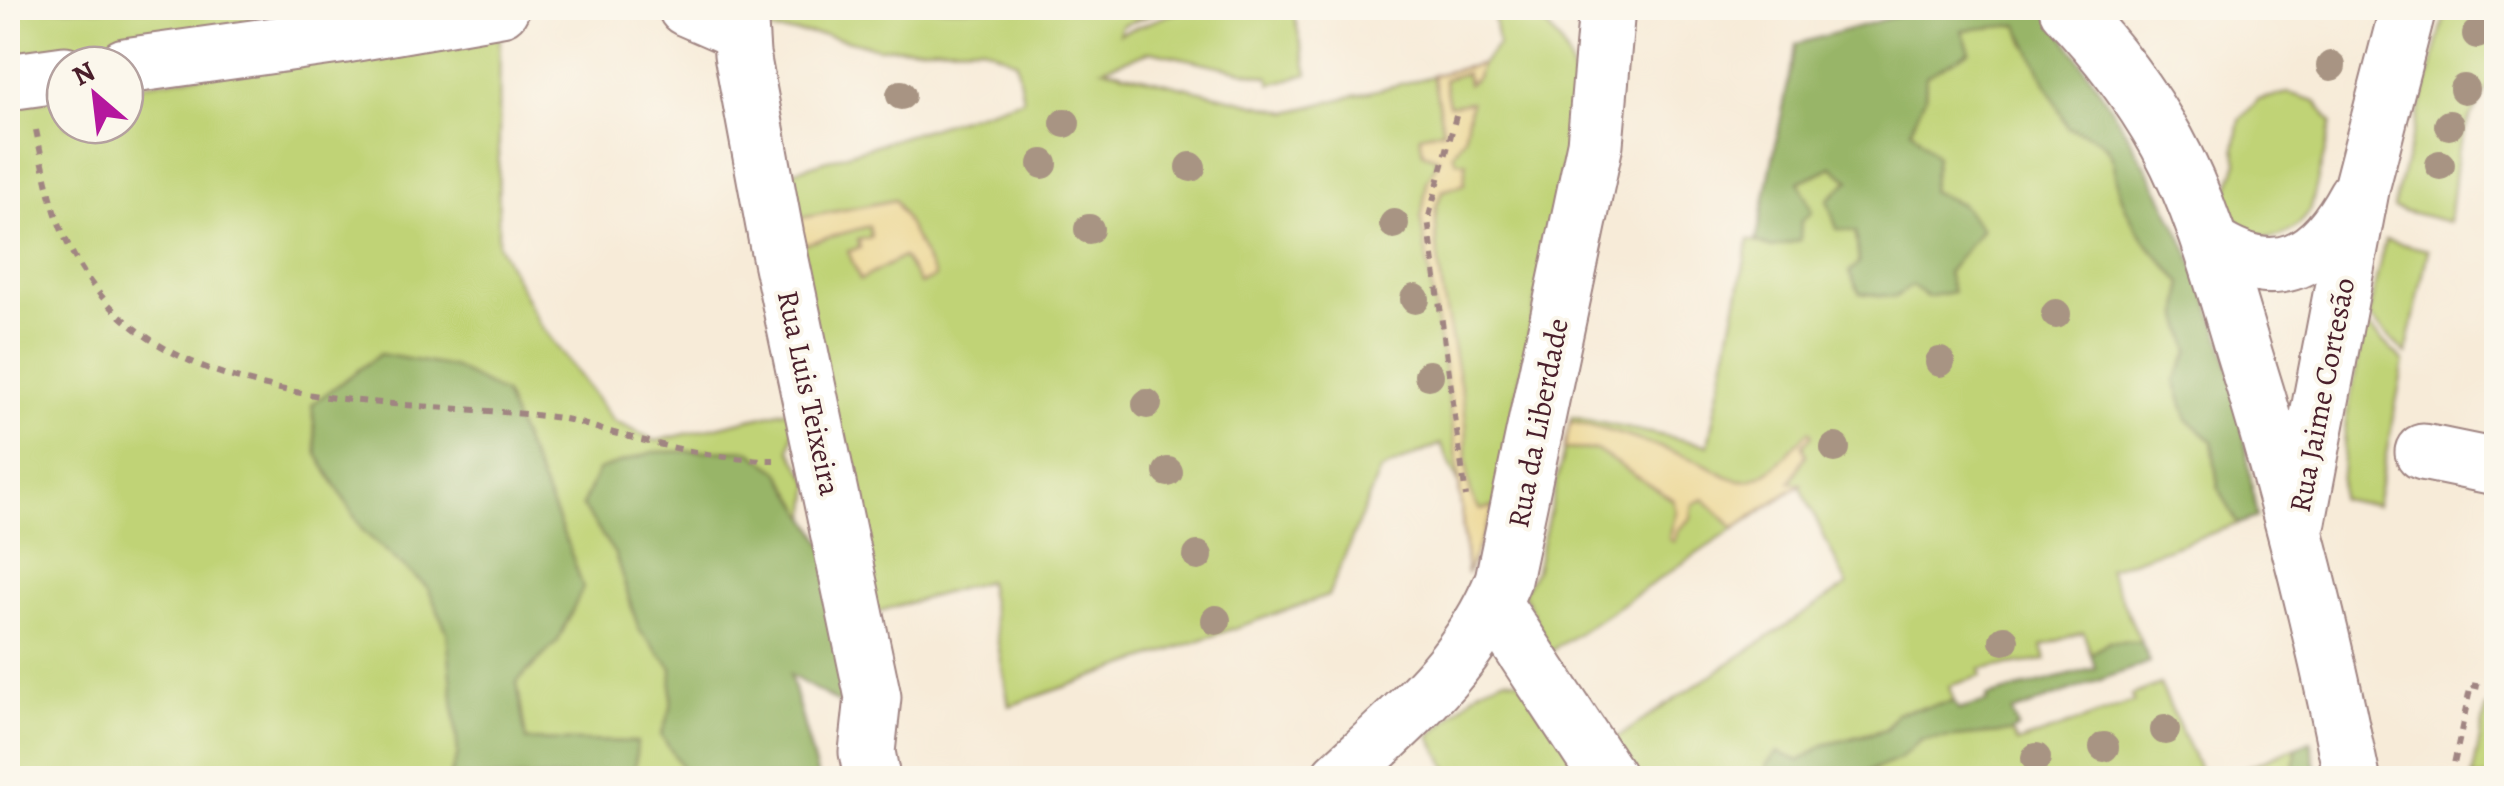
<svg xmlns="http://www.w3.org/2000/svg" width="2504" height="786" viewBox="0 0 2504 786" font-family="Alegreya,serif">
<rect width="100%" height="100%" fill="#fbf7ec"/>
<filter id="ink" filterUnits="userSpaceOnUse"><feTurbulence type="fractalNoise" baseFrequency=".01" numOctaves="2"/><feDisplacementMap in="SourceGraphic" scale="20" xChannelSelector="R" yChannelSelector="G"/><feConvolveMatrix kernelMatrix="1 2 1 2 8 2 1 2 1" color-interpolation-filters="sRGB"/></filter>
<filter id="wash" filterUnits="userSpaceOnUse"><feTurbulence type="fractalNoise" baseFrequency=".0048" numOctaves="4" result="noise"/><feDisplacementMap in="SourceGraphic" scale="40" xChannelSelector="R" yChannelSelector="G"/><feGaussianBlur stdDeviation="2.25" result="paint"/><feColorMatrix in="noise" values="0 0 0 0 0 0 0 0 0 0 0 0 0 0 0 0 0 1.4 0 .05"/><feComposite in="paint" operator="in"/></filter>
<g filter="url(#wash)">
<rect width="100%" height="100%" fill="#f7ebd8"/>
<!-- green -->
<path fill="#c0d376" stroke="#857950" stroke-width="2.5" d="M8,8H375L347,17L8,56Z
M762,8H1169L1122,26L1119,34L1187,8H1299L1293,10L1308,74L1271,84L1269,77L1151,51L1103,68L1289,112L1481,64L1498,45L1493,8C1548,8 1574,50 1576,101L1495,506L1467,574L1459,483L1441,444L1380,471L1328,596L1009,706L987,581L873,613L783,174L1023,99L1016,61L982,46L878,48L826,35L761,30Z
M2447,8H2496V75L2469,119L2457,153L2449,222L2393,208Z
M1995,25H2019L2025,43L2118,163L2123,200L2150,247L2182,283L2180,316L2190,351L2188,420L2212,441L2218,487L2238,524L2108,569L2141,642H2110L2091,654L2083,632L2042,646L2046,660L1980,669L1981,676L1949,686L1954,702L1896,713L1886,729L1824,745L1800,762L1767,764L1764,778H1624L1603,747L1847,585L1800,485L1550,652L1523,592L1536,570L1572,417L1708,445L1749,240L1773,248L1799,182L1832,167L1850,180L1859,263L1912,286L1947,273L1961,204L1930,191L1936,156L1910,129L1925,97L1926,76L1961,30Z
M500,27L498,244L539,323L613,421L656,441L797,408L790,450L811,483L790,675L818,778H8V106L65,97V125H125V87Z
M2288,93L2316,101L2332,123L2310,211C2282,252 2244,243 2224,201L2238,162L2235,148L2240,120L2258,100Z
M2385,240L2428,250L2406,354L2368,316Z
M2365,324L2404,362L2376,506L2340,499L2346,420Z
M1506,678L1520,681L1592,778H1453L1430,736L1481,688Z
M2160,684L2203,778H1851C1879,772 1894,757 1919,742C1932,734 1994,730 2011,732L2017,743L2134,702L2132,695Z
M2486,708L2496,710V778H2472Z
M2296,747L2294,778H2221Z"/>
<!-- forest -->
<path fill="#98b567" stroke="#716a49" stroke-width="2.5" d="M1925,8H2044C2126,124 2198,241 2233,381C2244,426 2249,473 2257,517L2238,524L2218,487L2212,441L2188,420L2175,381L2190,351L2180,316L2182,283C2161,259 2134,232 2123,201C2108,160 2124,142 2068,128L2018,25L1962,30L1970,51L1926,76L1925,97L1911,129L1936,156L1931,191L1961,204L1982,229L1947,273L1953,292L1927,297L1912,286L1895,297L1860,293L1849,272L1859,263L1856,232L1837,229L1827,200L1850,180L1832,167L1799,182L1812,212L1801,221L1800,240L1772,248L1756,242L1796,44Z
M380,354L453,367L504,394C529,459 562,521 583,588L558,641L517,682L526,740L637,742L634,778H449L458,755L447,632L428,588L363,531L317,454L312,404Z
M748,450L779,471L826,548L862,716L790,675L818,778H689L661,735L671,708L672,668L639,630L615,554L582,506L598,470L653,452Z
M2109,642H2141L2150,662L2012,712L2018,728L2011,732L1921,740L1898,760L1850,778H1764L1767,764L1778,752L1800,761L1824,745L1886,730L1896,713L1954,702L1958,710L1987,702V697L2095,668L2091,654Z
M2311,741L2318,778H2294L2296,747Z"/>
<!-- sand -->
<path fill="#eeda9e" stroke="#9c7c64" stroke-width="2.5" d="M1481,64L1477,77L1468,84L1466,73L1444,79L1449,105L1471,102L1464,138L1453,154L1457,161L1466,162L1464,184L1442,191L1436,207C1434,277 1455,344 1465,413C1470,442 1460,487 1480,510L1495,506L1467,574L1456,448L1421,220L1427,182L1439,159L1423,153L1420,135L1443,130L1433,75Z
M895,200L935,277L920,284L903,257L860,280L848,251L860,248L858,240L871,237L869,226L798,246L791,220Z
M1570,422C1614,430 1656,446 1698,461C1714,467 1730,483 1749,480C1774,475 1792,446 1809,431L1812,435L1803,444L1806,455L1790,482L1801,484L1734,528L1704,499L1693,504L1691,518L1678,530L1674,542L1669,539L1676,512L1673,500L1596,450L1564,449Z"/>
</g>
<g filter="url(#ink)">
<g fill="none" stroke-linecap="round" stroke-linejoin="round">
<!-- minor casing -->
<g stroke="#a08582" stroke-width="59">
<path id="minor" d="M686,8L739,31
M739,8L742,54L776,237L873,697L867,752L872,778
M2067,8C2106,49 2139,92 2167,142C2202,206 2222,280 2243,350C2287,490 2323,634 2352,778
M125,66L346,35L501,8
M8,82L65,74
M2210,244C2277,288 2321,261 2356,196
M2423,452L2496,467
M2298,521L2362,185L2408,8
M1494,605L1608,778
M1339,778C1403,718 1470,664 1503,580L1595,144L1607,8"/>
</g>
<!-- path -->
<path stroke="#a08582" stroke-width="6" stroke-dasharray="8 8" stroke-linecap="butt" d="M1456,116L1428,220L1466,497
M36,130C44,167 50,205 66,240C148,421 386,396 552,417C571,419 591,427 610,432C664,446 718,460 774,460
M2451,778L2471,685L2496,690"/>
<!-- minor -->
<use href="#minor" stroke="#fff" stroke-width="55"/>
</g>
<!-- trees -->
<g fill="#a89483">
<circle cx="2477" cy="34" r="15"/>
<circle cx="2331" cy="66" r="15"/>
<circle cx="2464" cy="89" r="15"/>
<circle cx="901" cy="95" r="15"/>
<circle cx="1065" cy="123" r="15"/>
<circle cx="2449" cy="125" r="15"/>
<circle cx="1043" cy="164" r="15"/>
<circle cx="2440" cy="165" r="15"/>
<circle cx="1191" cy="167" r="15"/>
<circle cx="1394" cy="224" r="15"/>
<circle cx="1089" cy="229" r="15"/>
<circle cx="1415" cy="299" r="15"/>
<circle cx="2056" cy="314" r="15"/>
<circle cx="1940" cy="362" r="15"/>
<circle cx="1429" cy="375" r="15"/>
<circle cx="1147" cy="404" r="15"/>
<circle cx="1835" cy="448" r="15"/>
<circle cx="1168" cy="472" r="15"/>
<circle cx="1198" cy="556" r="15"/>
<circle cx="1216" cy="620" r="15"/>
<circle cx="2004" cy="640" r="15"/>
<circle cx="2165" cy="730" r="15"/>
<circle cx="2104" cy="747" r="15"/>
<circle cx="2036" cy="758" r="15"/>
</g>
</g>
<g text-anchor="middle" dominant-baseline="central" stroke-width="8" stroke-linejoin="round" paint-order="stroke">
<!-- street labels -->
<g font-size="30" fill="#4a1f2b" stroke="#fbf7ec">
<text transform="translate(809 393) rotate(78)">Rua Luis Teixeira</text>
<text transform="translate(2322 395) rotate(-79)">Rua Jaime Cortesão</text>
<text transform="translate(1538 423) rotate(-79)">Rua da Liberdade</text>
</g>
</g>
<!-- margin -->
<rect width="2504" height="786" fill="none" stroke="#fbf7ec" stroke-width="40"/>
<!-- north arrow -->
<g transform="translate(95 95) rotate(332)"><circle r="48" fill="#fbf7ec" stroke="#b4a19f" stroke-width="2.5"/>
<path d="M0-8L18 38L0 25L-18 38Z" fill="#b5179e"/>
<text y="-15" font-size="28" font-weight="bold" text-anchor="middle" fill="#4a1f2b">N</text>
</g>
</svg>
